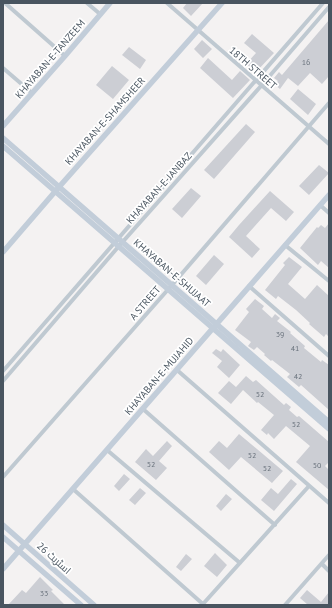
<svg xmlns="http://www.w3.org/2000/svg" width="332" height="608" viewBox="0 0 332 608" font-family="'PT Sans',Cairo,sans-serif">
<rect width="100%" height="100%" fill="#f4f2f2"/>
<!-- building -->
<path fill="#ccced4" d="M187,3H203L191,16L183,8Z
M329,20V76L322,84L310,73L298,86L288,78L280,89L275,85L278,81L274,78L279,72L282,75Z
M252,34L274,53L256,72L246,64L256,53L244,43Z
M202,40L212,49L203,58L194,49Z
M129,47L146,60L140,69L122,55Z
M208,58L232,80L240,71L250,80L233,98L200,68Z
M112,66L129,80L113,99L96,85Z
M298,89L316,104L308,115L290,99Z
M246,124L255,132L214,179L204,170Z
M319,165L329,173L309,195L299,186Z
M191,188L201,196L182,218L172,209Z
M270,191L294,212L286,221L271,208L246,236L260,249L252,258L229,237L239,225Z
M329,223V268L321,261L318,265L300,248L317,227L318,228L321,225L325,228Z
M214,255L224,264L206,285L196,276Z
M289,257L302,267L288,284L305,299L317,285L329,296V337L326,334L324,337L309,324L310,323L296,310L278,296L276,299L265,290L285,265L283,263Z
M255,299L264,306L262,309L272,318L275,314L280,318L277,321L291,332L290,333L305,346L304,348L321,362L322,360L329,365V410L301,385L299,387L287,377L290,374L272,360L271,361L264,355L265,354L257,347L254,350L248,346L251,342L235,330L249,312L246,309Z
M216,349L221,352L223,349L240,365L229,378L217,367L222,361L212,353Z
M246,376L253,382L256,380L284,405L286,403L291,407L289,410L297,417L299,416L329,442V462L325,466L329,470V490L296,462L310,446L286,426L274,439L268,433L267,435L261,430L274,415L258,402L257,403L243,390L231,404L218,393L229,381L236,387Z
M239,434L283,471L272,483L241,457L229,470L209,452L219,441L227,448Z
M167,441L172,446L159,461L167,468L156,480L135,462L146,449L153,456Z
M124,474L130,479L119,491L114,486Z
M291,479L297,484L274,511L261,500L271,488L278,494Z
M140,488L146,493L135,505L129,500Z
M226,494L232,499L221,511L216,506Z
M215,553L227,565L217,577L204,566Z
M186,554L192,559L181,571L176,567Z
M40,577L53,590L51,591L65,605H8L22,590L26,593Z
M307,590L321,602L329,592V605H308L300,598Z"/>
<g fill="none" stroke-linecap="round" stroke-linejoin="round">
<!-- street -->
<path stroke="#bfc9d1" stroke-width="4" d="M5,3L65,56
M87,3L100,14
M167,3L329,144
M3,68L32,93
M320,205L329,213
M285,245L329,281
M249,286L329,356
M177,370L329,503
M3,371L323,3
M3,381L119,246L261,86L329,7
M143,409L275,525
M107,450L240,563
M3,477L172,285L329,103
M73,489L204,605
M322,564L329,571
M203,604L309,486
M285,605L329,555"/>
<!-- secondary -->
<path stroke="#c2cdd9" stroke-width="5.5" d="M3,126L65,56L110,3
M3,138L329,422
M3,146L329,429
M3,252L59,187L222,3
M3,525L94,605
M3,537L81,605
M3,569L329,195"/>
</g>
<g text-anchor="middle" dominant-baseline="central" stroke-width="3.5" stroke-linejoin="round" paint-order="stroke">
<!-- number labels -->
<g font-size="8" fill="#6a737d">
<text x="306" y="62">16</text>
<text x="280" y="334">39</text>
<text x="295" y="348">41</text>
<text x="298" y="376">42</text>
<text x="260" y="394">52</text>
<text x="296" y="424">52</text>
<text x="252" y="455">52</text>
<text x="151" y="464">52</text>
<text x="317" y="465">50</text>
<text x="267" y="468">52</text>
<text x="44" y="593">33</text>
</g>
<!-- street labels -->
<g font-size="10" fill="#495560" stroke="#fff">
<text transform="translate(50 59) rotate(-49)">KHAYABAN-E-TANZEEM</text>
<text transform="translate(253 68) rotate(41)">18TH STREET</text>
<text transform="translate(105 121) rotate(-48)">KHAYABAN-E-SHAMSHEER</text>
<text transform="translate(159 188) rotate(-48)">KHAYABAN-E-JANBAZ</text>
<text transform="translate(172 273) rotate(41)">KHAYABAN-E-SHUJAAT</text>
<text transform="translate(145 303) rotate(-49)">A STREET</text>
<text transform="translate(159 376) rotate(-49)">KHAYABAN-E-MUJAHID</text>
<text transform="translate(54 558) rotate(42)">اسٹریٹ 26</text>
</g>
</g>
<!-- border -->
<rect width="332" height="608" fill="none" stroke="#495560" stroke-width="8"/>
</svg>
